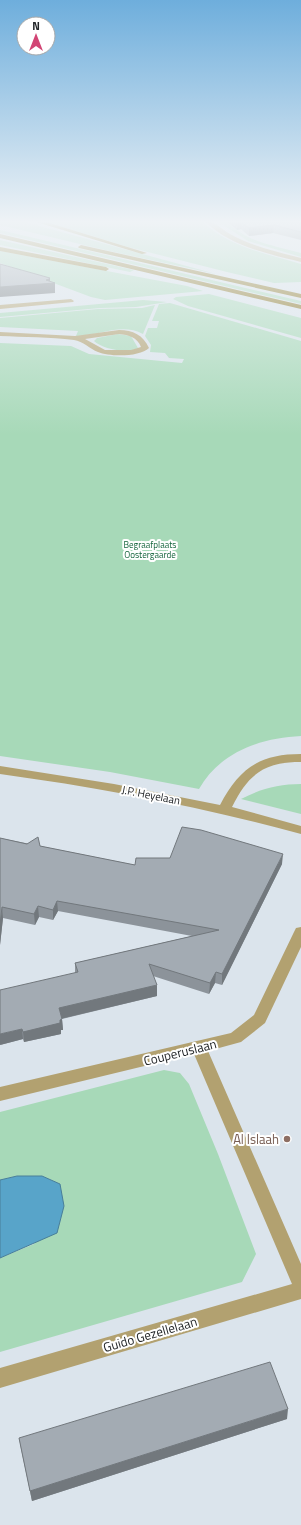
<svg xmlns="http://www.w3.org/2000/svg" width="301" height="1525" viewBox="0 0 301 1525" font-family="'Titillium Web',sans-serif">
<rect width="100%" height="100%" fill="#dbe4ec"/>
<!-- green -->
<path fill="#a7d9b8" d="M0,221H21L216,274L105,250L0,225Z
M44,221H202C228,247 268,254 301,264V282L274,283L227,272L128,247Z
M217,221C229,221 229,225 238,231C257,244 280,247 301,253V257L248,241Z
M0,230L301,301V304L0,233Z
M0,240L134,270L130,272L0,245Z
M0,251L187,286L203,291L105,300L91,297L0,263Z
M209,294L301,318V338L188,306L173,299L176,297Z
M143,300L167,302L136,307L100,308L0,317V313Z
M170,303L301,341V736C260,738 220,752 199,789L110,772L0,756V343L71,346L89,354L182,363L184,359L169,358L165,353L150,352L151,345L145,336L148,328H157L159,321H152L159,304Z
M155,305L143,334C122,322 98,336 76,336L78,331L0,327V318L98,309L142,308Z
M118,334L131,336L138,348C128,354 102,349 94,341L97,338Z
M301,784V814L241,799C260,789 279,784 301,784Z
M164,1070L180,1073L189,1084L218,1154L256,1254L242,1282L0,1352V1258L34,1244L60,1184L42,1176H17L0,1180V1112Z"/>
<!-- water -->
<path fill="#58a4c9" stroke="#487e99" d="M17,1176H42L60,1184L64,1206L57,1233L0,1258V1180Z"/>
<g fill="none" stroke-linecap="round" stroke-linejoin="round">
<!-- minor -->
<path fill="#b2a170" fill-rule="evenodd" d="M205,221C215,221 221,229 230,234C251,246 277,252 301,258V262C269,254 229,246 205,221Z
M71,299L74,301L73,302L0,309V305Z
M119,330C133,330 143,335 149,348C140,357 110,357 98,352C90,349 83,341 74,340C50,337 24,337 0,336V332L75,336ZM119,334C129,335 137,337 141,347L131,350H105L85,339Z
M301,754V762C263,762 248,775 232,807L301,826V834C202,807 102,788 0,774V766L114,784L220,805C239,769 259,754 301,754Z
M301,927V947L265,1023L241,1042L208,1051L301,1264V1299L0,1388V1368L292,1284L194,1054L0,1101V1087L231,1033L254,1015L294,932L296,928Z"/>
<!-- major -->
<path fill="#826a0f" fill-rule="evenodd" d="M33,221H43L147,253L142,254Z
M0,234L301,305V309L0,238Z
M81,245L301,294V298L79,248L78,247Z
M0,247L106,267L109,269L106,271L0,251Z"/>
</g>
<!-- wall -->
<path fill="#8c939a" d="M226,221H301V240L273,233L249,236L241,229L237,230Z
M0,838L135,865L282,864L222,985L215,983L209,994L153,976L157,996L62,1019L63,1030H61V1034L24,1042L23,1039L0,1045L75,973V963L192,936L58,911L53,920L39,917L35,925L3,918L0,945Z
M287,1419L32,1501L21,1449L19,1438Z"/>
<!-- shaded-wall -->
<path fill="#72787d" d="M237,222H241V229L237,230Z
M274,225L273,233L249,236V228Z
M50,278V283H55V293L0,297V287L46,280Z
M283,854L282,864L222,985V974Z
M57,901L58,911L53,920V910Z
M38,906L39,917L35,925L34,914Z
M2,907L3,918L0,945V925Z
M216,972L215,983L209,994L210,983Z
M157,985V996L60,1019L59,1008Z
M62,1019L63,1030H61V1034L24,1042L23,1032Z
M22,1029L23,1039L0,1045V1034Z
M288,1409L287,1419L32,1501L30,1491Z"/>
<!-- building -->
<path fill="#a3abb3" stroke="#72787d" d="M236,221H301V232L274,225L249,228L241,222H237Z
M0,264L50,278L49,279L46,280L55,283L0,287Z
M182,827L201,830L283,854L222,974L216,972L210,983L149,964L157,985L59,1008L62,1019L60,1020V1023L23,1032L22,1029L0,1034V990L78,972L75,963L219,930L57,901L53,910L38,906L34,914L2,907L0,925V838L27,844L38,837L40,846L135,865L136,858H170Z
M270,1362L288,1409L30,1491L19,1438Z"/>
<!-- sky -->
<linearGradient id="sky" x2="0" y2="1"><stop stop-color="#6eaedc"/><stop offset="0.51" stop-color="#eff3f6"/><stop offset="1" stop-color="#eff3f6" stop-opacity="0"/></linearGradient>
<rect width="301" height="435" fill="url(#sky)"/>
<!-- markers -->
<circle fill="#8d6e63" stroke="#fff" stroke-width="1.5" cx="287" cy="1139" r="4"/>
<g text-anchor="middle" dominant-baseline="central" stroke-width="4" stroke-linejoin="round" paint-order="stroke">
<!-- far-park labels -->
<g font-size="9" fill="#13633b" stroke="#fff">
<text x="150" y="544">Begraafplaats<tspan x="150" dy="10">Oostergaarde</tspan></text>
</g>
<!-- street labels -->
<g font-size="11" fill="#232629" stroke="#fff">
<text transform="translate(151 795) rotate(11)">J.P. Heyelaan</text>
</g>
<!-- near-street labels -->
<g font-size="13" fill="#232629" stroke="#fff">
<text transform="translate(180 1052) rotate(-14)">Couperuslaan</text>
<text transform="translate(150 1334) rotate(-16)">Guido Gezellelaan</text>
</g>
<!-- near-education labels -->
<g font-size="13" fill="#785e54" stroke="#fff" text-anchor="end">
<text x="279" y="1139">Al Islaah</text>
</g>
</g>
<!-- north arrow -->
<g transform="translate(36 36)"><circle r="19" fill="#ffffff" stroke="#a7a8a9"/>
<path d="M0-3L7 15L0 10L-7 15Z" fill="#d24574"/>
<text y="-6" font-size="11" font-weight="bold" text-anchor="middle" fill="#232629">N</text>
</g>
</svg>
